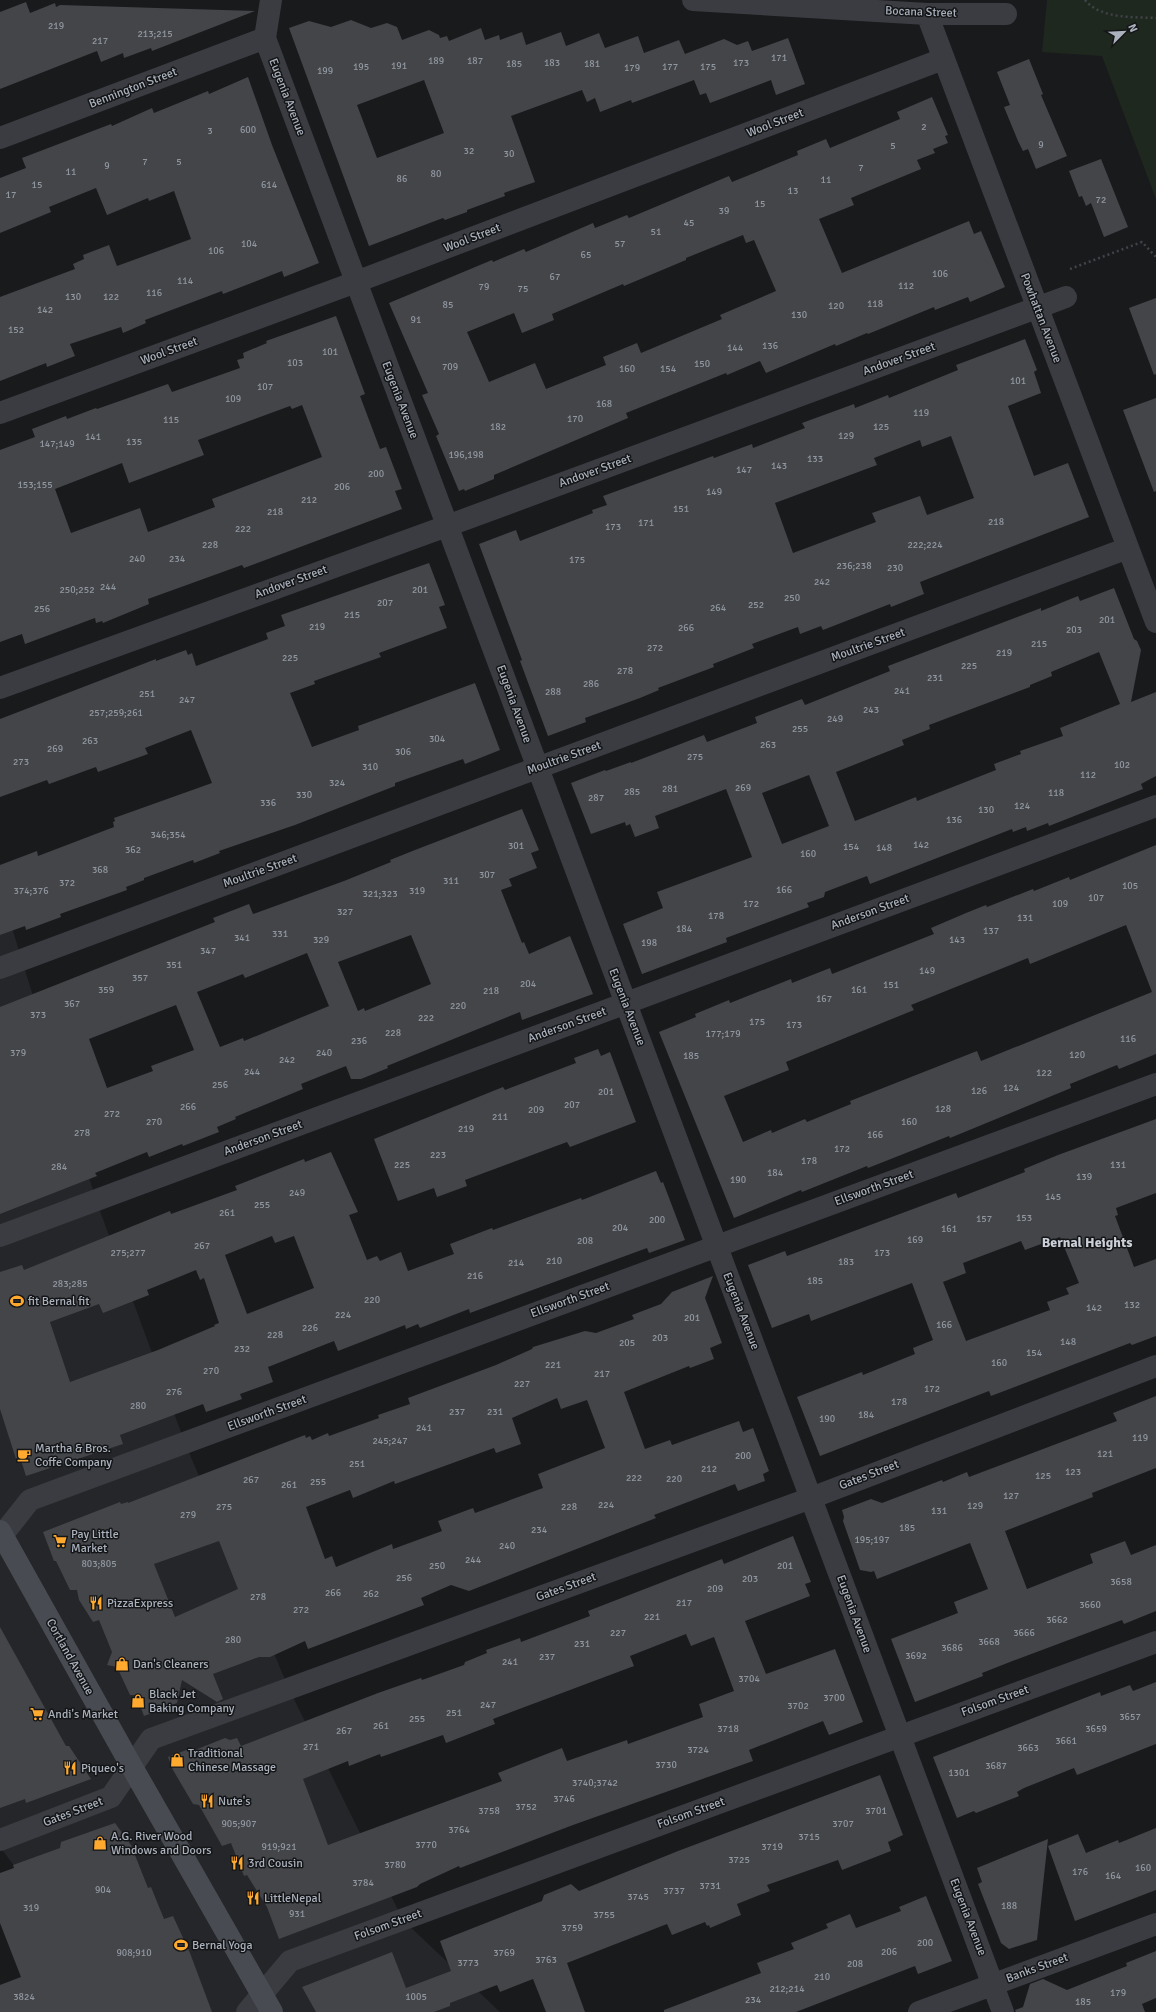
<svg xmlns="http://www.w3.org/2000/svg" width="1156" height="2012" viewBox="0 0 1156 2012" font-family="Signika,sans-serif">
<rect width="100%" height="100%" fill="#191a1c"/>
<!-- built -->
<path fill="#252629" d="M0,889L96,1200L185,1443L289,1689L403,1920L500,2012H124L0,1847Z"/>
<!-- green -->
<path fill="#1f281f" d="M1047,0H1156V199L1102,56L1042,52Z"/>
<!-- building -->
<path fill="#434549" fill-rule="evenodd" d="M26,2L30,13L55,3L56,7L60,5L255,11L152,51L151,48L124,58L123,53L101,62L97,51L0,89V12Z
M351,20L371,28L387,23L397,27L402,40L429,30L439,35L440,38L447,36L449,41L481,28L485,40L499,35L500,40L522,32L526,45L561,32L566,46L599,33L605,48L638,36L644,53L679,40L685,54L724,39L737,45L748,41L752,51L788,38L805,84L776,95L771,80L710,103L706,93L700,95L694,80L632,103L631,100L600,112L595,98L587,102L582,90L511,116L535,182L504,193L505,196L467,210V212L445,220L443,218L369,246L289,28L309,21L331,27ZM424,80L444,133L377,158L357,105Z
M1029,59L1043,94L1041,95L1067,156L1036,169L1028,149L1023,151L1018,141L1004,107L1010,105L997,72Z
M248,77L272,145L319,263L284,277L282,271L223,294L222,291L145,320L146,323L123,333L121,327L70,344L75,356L47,367L46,363L0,381V297L75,269L73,264L84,259L83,255L109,245L117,266L191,239L174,191L149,201L148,198L107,215L96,188L49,207L51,212L0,233V178L26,168L22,158L111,124L112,126L152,108L154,113L208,91L209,94Z
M932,97L948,135L945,136L948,143L933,149L935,153L917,160L921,169L851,198L854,205L819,219L842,273L969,221L974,234L981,231L1005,287L970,302L968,297L935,310L934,307L868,334L867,333L836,346L835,344L766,373L760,361L727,375L726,373L626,413L628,418L494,475V479L465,491L464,489L459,491L436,436L439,434L422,395L428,393L389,303L492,260L493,262L524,249L526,252L593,223L595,228L627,215L629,218L729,176L732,182L798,155L797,151L826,139L830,148L900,119L897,112ZM743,235L746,243L754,240L776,291L720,315L722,319L641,353L637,343L603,357L606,365L546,389L535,363L489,382L467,332L514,313L522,333L554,320L552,314L623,284L624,286L686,260V258Z
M1101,159L1128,227L1104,237L1091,203L1086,206L1082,196L1079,197L1069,171Z
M1156,298V374L1154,375L1129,308Z
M336,316L365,394L360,396L380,449L386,447L402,489L395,491L402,509L244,568L242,565L148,599L149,604L103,623L102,621L96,623L95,618L25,644L22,634L0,642V450L35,437L32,429L66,416L67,419L96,408L97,409L168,384L172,392L240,368L237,360L244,358L243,353L267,343L266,341ZM302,405L322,457L212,499L215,507L148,532L140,508L71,533L55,489L122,463L129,483L204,455L198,440L290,406L292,409Z
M1025,339L1037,370L1034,372L1041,393L1008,406L1034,476L1068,463L1089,517L920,582L924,594L891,607L890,604L823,630L821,626L800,634L798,627L752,644L754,648L713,664L714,667L658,688L659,690L640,698L585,718L586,722L548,736L520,661L522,660L479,544L516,530L520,541L593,513L592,510L607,505L603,496L713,456L714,458L752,444L753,448L805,428L802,423L854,404L855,408L888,395L889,398L958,370L956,365ZM951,436L974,498L927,515L920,496L872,513L876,522L793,553L775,503L877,465L874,458L920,440L922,447Z
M1156,398V491L1154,492L1123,410Z
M429,563L445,605L439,607L447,628L379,653L381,657L314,681L315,684L290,693L312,747L359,730L358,726L475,683L500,750L465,764L463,759L395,783V786L295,825L219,851L220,853L194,863L193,860L144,878V880L126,887L127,890L60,914L61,917L26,930L25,926L0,935V865L37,851L38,856L114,827L113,822L115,821L114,818L212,783L191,730L145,748L148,754L98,772L96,767L49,784L47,780L0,797V719L156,659V661L186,650L188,655L192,653L196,666L268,639L266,633L285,626L281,615Z
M1114,588L1134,639L1137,641L1141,650L1131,702L1156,692V776L1141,784L1143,789L1049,826L1048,823L1027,831L1026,827L1013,832L1012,829L870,884L867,876L825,892L824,897L807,903L809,907L726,938L727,942L642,974L623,924L663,908L657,892L752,857L726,789L655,816L659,828L635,837L630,824L626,826L625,822L591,834L571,783L605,770L606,771L631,762V763L704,735L707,742L757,723L755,717L802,699L805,705L890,671L888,666L1041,608V611L1078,596L1080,601ZM1099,652L1120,704L1060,728L1063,736L1020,751L1021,754L994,764L996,770L917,801L916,797L855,821L836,772L904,745L902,740L930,729L929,725L1030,687V685L1052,676L1051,672ZM809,775L829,826L782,844L762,793Z
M522,809L539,850L531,853L537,868L509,879L512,886L501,890L522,943L524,942L529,954L570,936L593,994L522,1020L520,1012L387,1066L388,1068L361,1079H351L346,1066L301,1084L303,1089L235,1117L236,1119L217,1127L219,1132L183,1146L182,1144L149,1157L147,1152L95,1173L97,1176L0,1214V1007L215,922L213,918L249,904L253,914L344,881L391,862L390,860L415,850ZM411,935L431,984L365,1011L364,1008L358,1011L338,962ZM307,953L329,1006L244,1041L243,1038L220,1047L197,992L243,974L245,978ZM176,1005L194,1050L151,1066L153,1071L107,1088L89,1039Z
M1156,845V1054L1119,1069L1117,1065L1070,1084L1071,1088L950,1138L949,1136L868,1168L867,1166L802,1192L801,1190L734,1218L659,1032L696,1017L695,1014L729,1000L730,1003L791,979L792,983L830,968L832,974L934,934L931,928L966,913L986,905L987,907L1033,889L1034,891L1069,877L1070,880ZM1126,925L1152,992L981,1061L977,1051L850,1101L851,1104L807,1122L805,1119L772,1133L771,1130L743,1142L724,1096L789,1070L786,1062L914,1010L911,1005L1028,958L1030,964Z
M598,1049L601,1056L610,1052L636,1122L570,1147L567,1142L465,1180L467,1186L437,1197L434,1188L398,1201L374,1139L503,1087L505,1090L576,1063L574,1058Z
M1156,1119V1193L1116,1208L1118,1215L1115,1216L1134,1267L1156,1259V1336L1132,1345L1130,1343L991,1396L989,1391L820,1456L797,1397L862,1372L863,1375L915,1354L913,1348L933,1340L912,1283L811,1321L809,1314L772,1328L748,1265L785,1251L787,1256L956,1193L958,1198L1025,1172L1024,1169L1058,1155ZM1060,1237L1079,1283L1066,1288L1069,1294L1047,1302L1050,1310L966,1341L943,1282L966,1273L963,1263L1021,1241L1025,1250Z
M331,1152L358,1212L349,1215L367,1260L377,1256L380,1261L401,1252L408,1271L454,1254L450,1244L492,1228L493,1230L581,1198L582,1200L656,1171L661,1183L663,1182L685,1240L649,1253L647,1248L470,1313L469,1309L420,1328L418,1324L406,1329L405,1325L338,1351L334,1341L268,1367L273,1382L240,1394L242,1399L206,1412L203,1404L120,1435L123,1444L26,1476L20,1457L16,1459L0,1409V1272L22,1265L24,1270L170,1211L171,1214L237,1190L235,1186L304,1159L305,1162ZM272,1236L275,1243L294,1236L314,1288L247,1314L225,1255ZM196,1270L200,1280L204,1278L219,1323L214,1325L215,1326L158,1350L70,1382L50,1322L99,1304L103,1313L149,1295L147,1290Z
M713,1276L705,1298L722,1343L710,1348L714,1359L690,1368L689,1366L624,1392L645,1449L670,1440L672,1445L739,1421L743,1432L753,1428L769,1471L763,1474L765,1481L738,1491L735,1484L654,1515L656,1518L469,1591L451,1585L421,1598L424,1605L308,1649L305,1641L270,1657H259L213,1674L223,1699L217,1702L182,1680L177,1703L144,1716L136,1695H130L117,1667L107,1665L112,1652L99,1620L93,1622L79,1600L77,1590H70L56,1561H54L43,1532L120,1502L121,1504L128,1502V1503L305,1435L306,1438L310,1436L312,1440L328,1433L329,1436L379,1418L378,1415L410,1404L408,1398L496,1365L532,1349L533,1347L585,1331L596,1333L634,1319L632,1315L661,1304L672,1292ZM557,1398L561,1409L587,1400L605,1448L538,1474L543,1488L475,1513L473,1508L438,1521L442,1531L393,1549L392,1544L336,1567L332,1556L325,1559L306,1507L350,1490L353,1498L394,1481L395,1484L494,1448L496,1453L521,1444L512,1418ZM219,1541L238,1589L175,1617L154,1564Z
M1156,1396V1468L1092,1493L1093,1497L1005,1531L1027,1589L1093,1563L1090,1554L1125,1541L1131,1555L1156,1545V1611L1124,1624L1122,1620L1015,1660L982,1673L983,1676L915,1702L891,1639L958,1613L954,1602L988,1589L970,1543L877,1579L874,1571L871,1572L860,1570L843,1521L844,1517L842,1510L871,1499L882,1503L942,1480L943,1482L967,1472L969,1477L1117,1421L1113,1413Z
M793,1536L811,1582L805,1584L810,1596L745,1621L766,1674L835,1649L863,1722L829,1735L823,1721L749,1750L753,1761L573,1825L460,1868L459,1866L420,1884L417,1887L279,1939L267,1907L247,1875L244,1876L231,1843L222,1846L199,1805L193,1804L173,1770L168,1757L194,1747L195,1750L225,1738L230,1740L237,1738L241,1746L378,1693L421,1678L422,1680L464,1665L465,1662L487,1653L486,1650L520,1638L521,1642L590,1616L588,1611L722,1559L724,1564ZM686,1634L691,1646L714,1637L734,1691L699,1704L703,1717L628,1744L627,1740L567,1761L562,1748L498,1773L502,1781L328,1845L303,1779L348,1761L349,1766L380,1754L381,1757L443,1735L446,1743L495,1724L493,1719L634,1666L630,1656Z
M0,1627L66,1746H69L91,1779L26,1803L25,1799L0,1808Z
M1156,1682V1744L1077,1775L1074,1768L1024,1788L1017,1792L1019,1796L976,1813L974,1811L957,1818L933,1757L1100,1692L1101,1696L1130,1685L1133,1691Z
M880,1775L903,1835L888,1842L891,1851L842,1870L838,1860L767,1885L770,1891L737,1904L741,1915L710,1928L709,1925L707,1926L705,1922L672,1935L667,1924L567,1963L585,2012H546L533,1979L500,1992L497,1985L450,2003V2006L434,2012H316L302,1987L392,1952L406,1988L451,1971L440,1941L542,1901L544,1895L571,1884L579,1891L678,1851Z
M115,1823L131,1845L148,1888L151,1887L164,1919L173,1916L190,1953L212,2012H0V1985L21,1977L0,1923V1873L14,1868L13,1865L60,1848L61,1842Z
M1156,1828V1890L1075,1921L1048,1846L1078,1834L1086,1853L1118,1840L1119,1843Z
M1048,1839L1037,1940L1009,1949L1001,1943L978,1884L982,1882L977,1868Z
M926,1896L952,1961L918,1974L915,1966L796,2012H664V2010L761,1973L757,1963L794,1949L791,1943L828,1928L826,1924L850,1914L856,1928L901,1911L899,1907Z
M1156,1951V1998L1142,2004L1145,2012H1016L1015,2010L1023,2007L1030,1984L1043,1979L1067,1990L1127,1966L1126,1963Z"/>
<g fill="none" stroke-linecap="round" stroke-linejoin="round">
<!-- path -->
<path stroke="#404349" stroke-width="2.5" stroke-dasharray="2 3" stroke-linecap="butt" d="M1085,0C1100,19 1134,17 1156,18
M1070,269L1142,242L1156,257"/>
<!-- street -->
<path stroke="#3a3c42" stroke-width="22" d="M271,0L265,38L1003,2012
M693,0L927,14H1006
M927,14L1156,622
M0,138L265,38
M0,413L356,282L943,59
M0,688L447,526L1066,297
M0,968L1128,548
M0,1236L1156,806
M0,1538L30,1500L1156,1084
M0,1840L111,1797L151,1739L811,1498L1156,1366
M247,2012L290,1961L1156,1642
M919,2012L1156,1924"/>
<!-- secondary -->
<path stroke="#484b52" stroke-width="22" d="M0,1531L132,1767L272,2012"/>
</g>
<!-- icons -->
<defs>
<g id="stadium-bare" transform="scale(1.08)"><path d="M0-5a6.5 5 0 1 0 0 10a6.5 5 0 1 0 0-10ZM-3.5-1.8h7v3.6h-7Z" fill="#ffaa2f" stroke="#141517" stroke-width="2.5" paint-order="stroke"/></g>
<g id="cafe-bare" transform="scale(1.08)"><path d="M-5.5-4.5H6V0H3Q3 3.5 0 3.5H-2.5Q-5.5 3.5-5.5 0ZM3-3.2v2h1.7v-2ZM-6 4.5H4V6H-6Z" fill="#ffaa2f" stroke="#141517" stroke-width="2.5" paint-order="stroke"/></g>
<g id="supermarket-bare" transform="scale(1.08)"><path d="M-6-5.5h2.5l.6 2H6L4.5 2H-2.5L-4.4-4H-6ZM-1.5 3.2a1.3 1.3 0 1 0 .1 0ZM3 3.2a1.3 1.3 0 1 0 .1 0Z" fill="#ffaa2f" stroke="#141517" stroke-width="2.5" paint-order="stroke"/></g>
<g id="restaurant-bare" transform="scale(1.08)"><path d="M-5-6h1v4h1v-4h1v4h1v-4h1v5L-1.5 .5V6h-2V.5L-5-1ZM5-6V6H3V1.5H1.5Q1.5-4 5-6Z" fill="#ffaa2f" stroke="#141517" stroke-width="2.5" paint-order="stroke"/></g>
<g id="shop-bare" transform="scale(1.08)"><path d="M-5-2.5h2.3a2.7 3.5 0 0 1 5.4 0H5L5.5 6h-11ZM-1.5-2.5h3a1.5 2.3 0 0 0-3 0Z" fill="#ffaa2f" stroke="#141517" stroke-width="2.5" paint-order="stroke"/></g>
</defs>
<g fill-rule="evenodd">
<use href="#stadium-bare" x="17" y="1301"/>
<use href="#cafe-bare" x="24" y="1455"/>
<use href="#supermarket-bare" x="60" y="1541"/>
<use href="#restaurant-bare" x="96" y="1603"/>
<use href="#shop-bare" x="122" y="1664"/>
<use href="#shop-bare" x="138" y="1701"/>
<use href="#supermarket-bare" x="37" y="1714"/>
<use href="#shop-bare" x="177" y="1760"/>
<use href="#restaurant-bare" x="70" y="1768"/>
<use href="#restaurant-bare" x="207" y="1801"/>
<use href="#shop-bare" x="100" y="1843"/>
<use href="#restaurant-bare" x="237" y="1863"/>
<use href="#restaurant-bare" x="253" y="1898"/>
<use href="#stadium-bare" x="181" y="1945"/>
</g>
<g text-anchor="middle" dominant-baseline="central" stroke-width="3" stroke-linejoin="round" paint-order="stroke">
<!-- number labels -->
<g font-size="10" fill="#9197a0">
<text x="56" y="26">219</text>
<text x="155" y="34">213;215</text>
<text x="100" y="41">217</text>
<text x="779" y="58">171</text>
<text x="436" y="61">189</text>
<text x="475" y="61">187</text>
<text x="552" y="63">183</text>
<text x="741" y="63">173</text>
<text x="514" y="64">185</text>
<text x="592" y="64">181</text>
<text x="399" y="66">191</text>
<text x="361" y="67">195</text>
<text x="670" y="67">177</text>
<text x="708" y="67">175</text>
<text x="632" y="68">179</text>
<text x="325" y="71">199</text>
<text x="924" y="127">2</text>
<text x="248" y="130">600</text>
<text x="210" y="131">3</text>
<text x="1041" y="145">9</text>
<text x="893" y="146">5</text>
<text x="469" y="151">32</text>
<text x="509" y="154">30</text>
<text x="145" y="162">7</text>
<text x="179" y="162">5</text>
<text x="107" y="166">9</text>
<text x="861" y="168">7</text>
<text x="71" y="172">11</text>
<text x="436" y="174">80</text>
<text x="402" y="179">86</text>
<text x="826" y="180">11</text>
<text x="37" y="185">15</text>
<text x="269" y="185">614</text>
<text x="793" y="191">13</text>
<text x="11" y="195">17</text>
<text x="1101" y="200">72</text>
<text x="760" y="204">15</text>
<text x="724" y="211">39</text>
<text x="689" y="223">45</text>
<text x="656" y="232">51</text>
<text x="249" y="244">104</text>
<text x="620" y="244">57</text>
<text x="216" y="251">106</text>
<text x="586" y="255">65</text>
<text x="940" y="274">106</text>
<text x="555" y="277">67</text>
<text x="185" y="281">114</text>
<text x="906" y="286">112</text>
<text x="484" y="287">79</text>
<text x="523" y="289">75</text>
<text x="154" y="293">116</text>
<text x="73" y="297">130</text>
<text x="111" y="297">122</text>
<text x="875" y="304">118</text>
<text x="448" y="305">85</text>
<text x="836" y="306">120</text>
<text x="45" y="310">142</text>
<text x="799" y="315">130</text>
<text x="416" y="320">91</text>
<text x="16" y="330">152</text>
<text x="770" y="346">136</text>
<text x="735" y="348">144</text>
<text x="330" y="352">101</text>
<text x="295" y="363">103</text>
<text x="702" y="364">150</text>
<text x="450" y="367">709</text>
<text x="627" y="369">160</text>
<text x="668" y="369">154</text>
<text x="1018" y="381">101</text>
<text x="265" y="387">107</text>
<text x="233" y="399">109</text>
<text x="604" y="404">168</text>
<text x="921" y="413">119</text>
<text x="575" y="419">170</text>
<text x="171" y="420">115</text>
<text x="498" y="427">182</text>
<text x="881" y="427">125</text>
<text x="846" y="436">129</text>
<text x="93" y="437">141</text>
<text x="134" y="442">135</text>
<text x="57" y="444">147;149</text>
<text x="466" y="455">196,198</text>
<text x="815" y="459">133</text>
<text x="779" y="466">143</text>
<text x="744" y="470">147</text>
<text x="376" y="474">200</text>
<text x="35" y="485">153;155</text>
<text x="342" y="487">206</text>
<text x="714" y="492">149</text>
<text x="309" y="500">212</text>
<text x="681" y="509">151</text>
<text x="275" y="512">218</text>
<text x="996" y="522">218</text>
<text x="646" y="523">171</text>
<text x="613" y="527">173</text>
<text x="243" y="529">222</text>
<text x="210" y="545">228</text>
<text x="925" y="545">222;224</text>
<text x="137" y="559">240</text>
<text x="177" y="559">234</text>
<text x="577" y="560">175</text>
<text x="854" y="566">236;238</text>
<text x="895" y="568">230</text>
<text x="822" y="582">242</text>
<text x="108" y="587">244</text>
<text x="77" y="590">250;252</text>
<text x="420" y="590">201</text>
<text x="792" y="598">250</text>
<text x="385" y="603">207</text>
<text x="756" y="605">252</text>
<text x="718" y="608">264</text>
<text x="42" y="609">256</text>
<text x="352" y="615">215</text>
<text x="1107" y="620">201</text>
<text x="317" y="627">219</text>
<text x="686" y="628">266</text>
<text x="1074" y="630">203</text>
<text x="1039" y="644">215</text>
<text x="655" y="648">272</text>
<text x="1004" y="653">219</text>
<text x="290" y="658">225</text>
<text x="969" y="666">225</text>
<text x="625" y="671">278</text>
<text x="935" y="678">231</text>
<text x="591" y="684">286</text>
<text x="902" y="691">241</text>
<text x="553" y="692">288</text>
<text x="147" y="694">251</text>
<text x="187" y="700">247</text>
<text x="871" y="710">243</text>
<text x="116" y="713">257;259;261</text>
<text x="835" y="719">249</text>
<text x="800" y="729">255</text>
<text x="437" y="739">304</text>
<text x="90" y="741">263</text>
<text x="768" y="745">263</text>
<text x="55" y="749">269</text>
<text x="403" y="752">306</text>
<text x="695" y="757">275</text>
<text x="21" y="762">273</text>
<text x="1122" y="765">102</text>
<text x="370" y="767">310</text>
<text x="1088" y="775">112</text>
<text x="337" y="783">324</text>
<text x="743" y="788">269</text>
<text x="670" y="789">281</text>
<text x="632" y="792">285</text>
<text x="1056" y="793">118</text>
<text x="304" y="795">330</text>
<text x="596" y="798">287</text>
<text x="268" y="803">336</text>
<text x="1022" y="806">124</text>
<text x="986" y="810">130</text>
<text x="954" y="820">136</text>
<text x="168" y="835">346;354</text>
<text x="921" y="845">142</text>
<text x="516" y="846">301</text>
<text x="851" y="847">154</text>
<text x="884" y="848">148</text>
<text x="133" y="850">362</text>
<text x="808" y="854">160</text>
<text x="100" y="870">368</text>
<text x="487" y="875">307</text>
<text x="451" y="881">311</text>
<text x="67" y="883">372</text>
<text x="1130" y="886">105</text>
<text x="784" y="890">166</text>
<text x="31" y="891">374;376</text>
<text x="417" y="891">319</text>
<text x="380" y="894">321;323</text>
<text x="1096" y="898">107</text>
<text x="751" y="904">172</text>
<text x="1060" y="904">109</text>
<text x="345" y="912">327</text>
<text x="716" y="916">178</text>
<text x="1025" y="918">131</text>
<text x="684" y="929">184</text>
<text x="991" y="931">137</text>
<text x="280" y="934">331</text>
<text x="242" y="938">341</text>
<text x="321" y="940">329</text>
<text x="957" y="940">143</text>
<text x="649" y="943">198</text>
<text x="208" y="951">347</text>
<text x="174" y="965">351</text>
<text x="927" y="971">149</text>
<text x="140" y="978">357</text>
<text x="528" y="984">204</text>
<text x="891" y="985">151</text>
<text x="106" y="990">359</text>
<text x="859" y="990">161</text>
<text x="491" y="991">218</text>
<text x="824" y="999">167</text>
<text x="72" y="1004">367</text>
<text x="458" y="1006">220</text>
<text x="38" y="1015">373</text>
<text x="426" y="1018">222</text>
<text x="757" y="1022">175</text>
<text x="794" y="1025">173</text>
<text x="393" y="1033">228</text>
<text x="723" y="1034">177;179</text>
<text x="1128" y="1039">116</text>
<text x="359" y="1041">236</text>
<text x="18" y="1053">379</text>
<text x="324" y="1053">240</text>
<text x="1077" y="1055">120</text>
<text x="691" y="1056">185</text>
<text x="287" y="1060">242</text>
<text x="252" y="1072">244</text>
<text x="1044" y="1073">122</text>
<text x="220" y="1085">256</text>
<text x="1011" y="1088">124</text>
<text x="979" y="1091">126</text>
<text x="606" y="1092">201</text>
<text x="572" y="1105">207</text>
<text x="188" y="1107">266</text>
<text x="943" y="1109">128</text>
<text x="536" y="1110">209</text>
<text x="112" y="1114">272</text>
<text x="500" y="1117">211</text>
<text x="154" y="1122">270</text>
<text x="909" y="1122">160</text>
<text x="466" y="1129">219</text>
<text x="82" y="1133">278</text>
<text x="875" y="1135">166</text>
<text x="842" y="1149">172</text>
<text x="438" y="1155">223</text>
<text x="809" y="1161">178</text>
<text x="402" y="1165">225</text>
<text x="1118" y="1165">131</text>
<text x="59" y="1167">284</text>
<text x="775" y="1173">184</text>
<text x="1084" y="1177">139</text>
<text x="738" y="1180">190</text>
<text x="297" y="1193">249</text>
<text x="1053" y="1197">145</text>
<text x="262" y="1205">255</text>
<text x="227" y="1213">261</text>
<text x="1024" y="1218">153</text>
<text x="984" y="1219">157</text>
<text x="657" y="1220">200</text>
<text x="620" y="1228">204</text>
<text x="949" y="1229">161</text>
<text x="915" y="1240">169</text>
<text x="585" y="1241">208</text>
<text x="202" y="1246">267</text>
<text x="128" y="1253">275;277</text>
<text x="882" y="1253">173</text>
<text x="554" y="1261">210</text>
<text x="846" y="1262">183</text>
<text x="516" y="1263">214</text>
<text x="475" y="1276">216</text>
<text x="815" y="1281">185</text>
<text x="70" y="1284">283;285</text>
<text x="372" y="1300">220</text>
<text x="1132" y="1305">132</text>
<text x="1094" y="1308">142</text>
<text x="343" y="1315">224</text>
<text x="692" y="1318">201</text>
<text x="944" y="1325">166</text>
<text x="310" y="1328">226</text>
<text x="275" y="1335">228</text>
<text x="660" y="1338">203</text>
<text x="1068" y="1342">148</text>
<text x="627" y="1343">205</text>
<text x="242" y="1349">232</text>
<text x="1034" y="1353">154</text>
<text x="999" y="1363">160</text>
<text x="553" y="1365">221</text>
<text x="211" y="1371">270</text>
<text x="602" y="1374">217</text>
<text x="522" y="1384">227</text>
<text x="932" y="1389">172</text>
<text x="174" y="1392">276</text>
<text x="899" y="1402">178</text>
<text x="138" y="1406">280</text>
<text x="457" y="1412">237</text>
<text x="495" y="1412">231</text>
<text x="866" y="1415">184</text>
<text x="827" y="1419">190</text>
<text x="424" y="1428">241</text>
<text x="1140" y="1438">119</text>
<text x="390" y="1441">245;247</text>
<text x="1105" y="1454">121</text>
<text x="743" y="1456">200</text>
<text x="357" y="1464">251</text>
<text x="709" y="1469">212</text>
<text x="1073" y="1472">123</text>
<text x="1043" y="1476">125</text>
<text x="634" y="1478">222</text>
<text x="674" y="1479">220</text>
<text x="251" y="1480">267</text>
<text x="318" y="1482">255</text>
<text x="289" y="1485">261</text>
<text x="1011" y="1496">127</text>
<text x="606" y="1505">224</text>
<text x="975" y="1506">129</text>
<text x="224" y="1507">275</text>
<text x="569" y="1507">228</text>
<text x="939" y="1511">131</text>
<text x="188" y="1515">279</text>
<text x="907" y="1528">185</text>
<text x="539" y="1530">234</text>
<text x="872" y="1540">195;197</text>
<text x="507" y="1546">240</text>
<text x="473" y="1560">244</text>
<text x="99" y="1564">803;805</text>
<text x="437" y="1566">250</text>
<text x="785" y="1566">201</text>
<text x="404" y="1578">256</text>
<text x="750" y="1579">203</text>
<text x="1121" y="1582">3658</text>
<text x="715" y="1589">209</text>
<text x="333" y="1593">266</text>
<text x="371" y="1594">262</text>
<text x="258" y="1597">278</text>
<text x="684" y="1603">217</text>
<text x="1090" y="1605">3660</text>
<text x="301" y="1610">272</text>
<text x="652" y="1617">221</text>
<text x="1057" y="1620">3662</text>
<text x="618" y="1633">227</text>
<text x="1024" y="1633">3666</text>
<text x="233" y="1640">280</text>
<text x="989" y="1642">3668</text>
<text x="582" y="1644">231</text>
<text x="952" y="1648">3686</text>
<text x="916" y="1656">3692</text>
<text x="547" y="1657">237</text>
<text x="510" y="1662">241</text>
<text x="749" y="1679">3704</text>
<text x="834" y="1698">3700</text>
<text x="488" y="1705">247</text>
<text x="798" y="1706">3702</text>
<text x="454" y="1713">251</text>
<text x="1130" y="1717">3657</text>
<text x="417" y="1719">255</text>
<text x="381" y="1726">261</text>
<text x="728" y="1729">3718</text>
<text x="1096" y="1729">3659</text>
<text x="344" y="1731">267</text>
<text x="1066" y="1741">3661</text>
<text x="311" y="1747">271</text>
<text x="1028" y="1748">3663</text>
<text x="698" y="1750">3724</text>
<text x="666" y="1765">3730</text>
<text x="996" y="1766">3687</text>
<text x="959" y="1773">1301</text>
<text x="595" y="1783">3740;3742</text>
<text x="564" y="1799">3746</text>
<text x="526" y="1807">3752</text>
<text x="489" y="1811">3758</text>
<text x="876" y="1811">3701</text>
<text x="239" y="1824">905;907</text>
<text x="843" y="1824">3707</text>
<text x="459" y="1830">3764</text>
<text x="809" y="1837">3715</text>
<text x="426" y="1845">3770</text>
<text x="279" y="1847">919;921</text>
<text x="772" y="1847">3719</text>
<text x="739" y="1860">3725</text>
<text x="395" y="1865">3780</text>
<text x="1143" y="1868">160</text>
<text x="1080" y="1872">176</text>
<text x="1113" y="1876">164</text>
<text x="363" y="1883">3784</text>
<text x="710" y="1886">3731</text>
<text x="103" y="1890">904</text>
<text x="674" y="1891">3737</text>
<text x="638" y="1897">3745</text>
<text x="1009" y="1906">188</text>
<text x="31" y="1908">319</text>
<text x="297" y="1914">931</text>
<text x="604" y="1915">3755</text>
<text x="572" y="1928">3759</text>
<text x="925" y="1943">200</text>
<text x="889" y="1952">206</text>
<text x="134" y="1953">908;910</text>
<text x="504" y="1953">3769</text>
<text x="546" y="1960">3763</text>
<text x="468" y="1963">3773</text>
<text x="855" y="1964">208</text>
<text x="822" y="1977">210</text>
<text x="787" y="1989">212;214</text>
<text x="1118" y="1993">179</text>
<text x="24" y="1997">3824</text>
<text x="416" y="1997">1005</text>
<text x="753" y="2000">234</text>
<text x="1083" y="2002">185</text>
</g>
<!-- street labels -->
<g font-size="12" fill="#abb2bd" stroke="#141517">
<text transform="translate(921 12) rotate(2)">Bocana Street</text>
<text transform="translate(133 88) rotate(-21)">Bennington Street</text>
<text transform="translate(287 97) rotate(69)">Eugenia Avenue</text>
<text transform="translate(775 123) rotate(-21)">Wool Street</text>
<text transform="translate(472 238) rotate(-21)">Wool Street</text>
<text transform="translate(1041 318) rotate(69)">Powhattan Avenue</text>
<text transform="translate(169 351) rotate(-20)">Wool Street</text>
<text transform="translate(899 359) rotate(-20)">Andover Street</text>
<text transform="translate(400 400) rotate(69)">Eugenia Avenue</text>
<text transform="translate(595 471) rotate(-20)">Andover Street</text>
<text transform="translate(291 582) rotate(-20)">Andover Street</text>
<text transform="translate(868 645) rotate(-20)">Moultrie Street</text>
<text transform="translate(514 704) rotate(70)">Eugenia Avenue</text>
<text transform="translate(564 758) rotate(-20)">Moultrie Street</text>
<text transform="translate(260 871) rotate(-20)">Moultrie Street</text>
<text transform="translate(870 912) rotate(-20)">Anderson Street</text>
<text transform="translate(627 1007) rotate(69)">Eugenia Avenue</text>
<text transform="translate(567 1025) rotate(-20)">Anderson Street</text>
<text transform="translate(263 1138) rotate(-20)">Anderson Street</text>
<text transform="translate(874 1188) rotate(-20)">Ellsworth Street</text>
<text transform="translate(570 1300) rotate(-20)">Ellsworth Street</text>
<text transform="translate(741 1311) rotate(69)">Eugenia Avenue</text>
<text transform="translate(267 1413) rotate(-20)">Ellsworth Street</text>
<text transform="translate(869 1475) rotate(-21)">Gates Street</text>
<text transform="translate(566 1587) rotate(-20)">Gates Street</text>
<text transform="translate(854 1614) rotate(70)">Eugenia Avenue</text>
<text transform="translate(70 1657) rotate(61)">Cortland Avenue</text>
<text transform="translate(995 1701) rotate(-20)">Folsom Street</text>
<text transform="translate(73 1812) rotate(-21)">Gates Street</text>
<text transform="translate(691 1813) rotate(-20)">Folsom Street</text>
<text transform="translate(968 1917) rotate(69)">Eugenia Avenue</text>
<text transform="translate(388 1925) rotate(-20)">Folsom Street</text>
<text transform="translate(1037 1968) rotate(-20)">Banks Street</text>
</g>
<!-- poi labels -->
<g font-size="12" fill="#abb2bd" stroke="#141517" text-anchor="start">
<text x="28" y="1301">fit Bernal fit</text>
<text x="35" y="1448">Martha &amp; Bros.<tspan x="35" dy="14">Coffe Company</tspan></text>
<text x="71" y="1534">Pay Little<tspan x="71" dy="14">Market</tspan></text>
<text x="107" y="1603">PizzaExpress</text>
<text x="133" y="1664">Dan's Cleaners</text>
<text x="149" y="1694">Black Jet<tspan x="149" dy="14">Baking Company</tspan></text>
<text x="48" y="1714">Andi's Market</text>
<text x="188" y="1753">Traditional<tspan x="188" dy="14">Chinese Massage</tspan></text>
<text x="81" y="1768">Piqueo's</text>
<text x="218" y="1801">Nute's</text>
<text x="111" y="1836">A.G. River Wood<tspan x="111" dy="14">Windows and Doors</tspan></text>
<text x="248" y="1863">3rd Cousin</text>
<text x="264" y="1898">LittleNepal</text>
<text x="192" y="1945">Bernal Yoga</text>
</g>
<!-- quarter labels -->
<g font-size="14" font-weight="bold" fill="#ccd0d8" stroke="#141517">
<text x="1087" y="1242">Bernal Heights</text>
</g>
</g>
<!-- north arrow -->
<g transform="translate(1124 32) rotate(66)" stroke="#141517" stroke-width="3" paint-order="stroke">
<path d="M0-3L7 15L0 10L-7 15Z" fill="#abb2bd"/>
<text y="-6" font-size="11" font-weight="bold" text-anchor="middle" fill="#abb2bd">N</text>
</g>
</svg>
